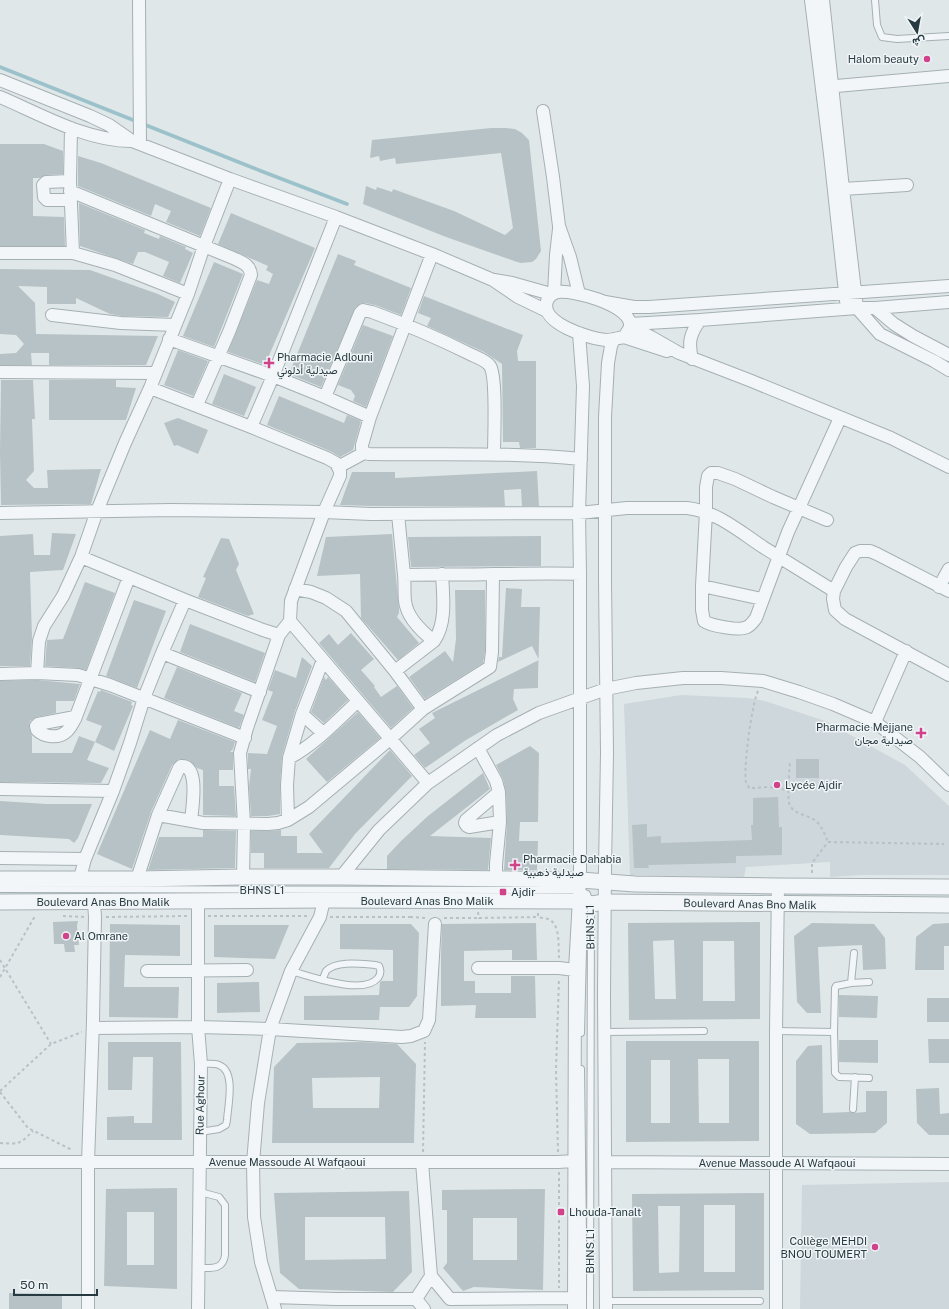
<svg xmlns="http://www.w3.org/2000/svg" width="949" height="1309" viewBox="0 0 949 1309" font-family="'Public Sans',Vazirmatn,sans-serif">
<rect width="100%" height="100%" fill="#e0e7e9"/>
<!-- built -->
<path fill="#ced7db" d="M681,695L748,698L765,701L825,721L905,765L949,806V875H862L830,877V862L746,867L744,877L630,875L624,704Z
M949,1182V1309H800L802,1185Z"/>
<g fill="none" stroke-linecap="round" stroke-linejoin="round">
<!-- stream -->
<path stroke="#9bc2ca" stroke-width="3.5" d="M0,67L261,171L347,204"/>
</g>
<!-- building -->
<path fill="#b7c2c6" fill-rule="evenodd" d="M491,128H506L515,129L522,133L529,140L541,251L536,259L532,262L521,263L517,262L446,237L363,204L366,186L376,190L377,187L392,192L393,189L454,211L505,235L513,228L501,153L396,164L395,158L380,161L379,156L370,158L372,140Z
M0,144H44L63,151V174L46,175L39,178H33V216L64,217L65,246H0Z
M78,156L101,163L211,208L200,236L166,222L171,211L155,204L151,216L78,186Z
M79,203L145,230L144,233L159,239L160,236L186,247L185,249L193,253L180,283L163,276L169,262L145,252H138L133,264L80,246Z
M231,213L315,248L265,365L228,352L257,280L269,284L273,274L266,270L268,266L218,244Z
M338,254L356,261L354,265L411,288L401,315L375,305L365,303H361L355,308L321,387L289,374Z
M214,262L243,274L214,347L183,336Z
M0,269L90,270L158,294L175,302L168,317L122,316L110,314L76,298V304H47V287L18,286L35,303L36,334L158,336L146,365H49V353H31L32,365H0V354L16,353L24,344L16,335L0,334Z
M424,296L523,335L517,351L518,361H536V448H520L519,442H503L502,364L484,352L427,326L431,318L418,313Z
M363,325L393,336L366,407L353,401L355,396L351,390L338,385Z
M178,350L208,361L193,396L164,385Z
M224,374L256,387L244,416L212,404Z
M1,380H33L35,419H32L34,471L26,480L34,488H48L47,470L101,469L91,504L1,505L0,452Z
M49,380H116V387L136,388L126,420H49Z
M279,396L344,423L347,415L361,421L353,450L340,457L330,451L267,425Z
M178,418L208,430L198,454L177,445L174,446L164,423Z
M537,471L539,506H522L521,489L504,490L505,506H371L340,505L352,472H395V478Z
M52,533L76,534L63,570L30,572L32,638L30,666H0V536L33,534L34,555H50Z
M392,534L399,609V613L397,617L419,643L398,660L361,618L360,574L317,576L326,537Z
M541,536V566L411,567L408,537Z
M221,538L229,539L239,564L236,570L254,614L248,616L198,597L206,578L203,577Z
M85,582L115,593L86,670L78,668L45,666L47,640L63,639Z
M506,588L522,589L521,607H540L538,677V688L514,689L513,699L518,710L466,740L425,768L414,755L430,743L419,729L435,718L432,713L539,660L532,646L498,662L499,657H502Z
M455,590H485V651L483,663L425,699L409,677L445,651L453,662L456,639Z
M134,600L166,611L137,688L106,676Z
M190,624L265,653L255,682L180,652Z
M351,633L374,659L361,670L375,686L374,687L381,697L397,686L413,708L391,728L319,643L329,634L338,645Z
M302,657L312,666L295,711L282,756L280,785V814L268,816H251L249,786L251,769H248V753L267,754L277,726L262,720L273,692L268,690L275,670L296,678Z
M177,667L242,693L234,711L244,715L239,728L164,698Z
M324,677L326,680L328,677L348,700L324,723L311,712Z
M37,680L80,684L74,701H56V713L37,717L30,721L29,727L32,736V753H72L79,736L95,742L87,760L109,768L101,783L0,782V681Z
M101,690L132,702L131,705L133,706L114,751L95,742L102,726L86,720L98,691L100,692Z
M358,712L380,738L327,782L306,759Z
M178,720L235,742L233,749L230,752H233V770H219V786H234L236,816L203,815V770L197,768L189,760L179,759L172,765L151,812L132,869L97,854L150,730L170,739Z
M530,746L539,753L538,822H520L519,841H538L537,870H504L507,823L506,792L503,779L496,765Z
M390,750L412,776L355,834L329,868H264V853H251V831H269L281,830V836H297V853H323L309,834Z
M796,759H819V778H796Z
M483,773L490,789L430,836L491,838L488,870L387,869V856L401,841L428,816Z
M778,797L779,827H782V855L736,856V863L648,865L649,868H634L632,825L647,824V837L661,836V843L752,840L751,825H753V798Z
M0,801L47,804H92L78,838L74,843L69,839L0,835Z
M203,830L236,831L235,868L148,870L159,837H203Z
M78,921L77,926L79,945H74L75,952H65L64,944H54L53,922Z
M760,922V1019L629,1020L628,923ZM674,940L676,999H655L653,941ZM703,941H734L735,1001H703Z
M536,923L537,960H512V950L464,951V981H475V993H511V976H535L536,1018H475L476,1005L441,1006V956L442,924Z
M812,923L874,924L885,938L886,969L863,970L862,945L818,947L821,1013H807L797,1002L794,936Z
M949,923V946H944V970H915L916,937L933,924Z
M110,924L180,925V956L125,955L124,987H179L178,1018L109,1017Z
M340,924H411L419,933L417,996L409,1007H380L379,1020H304V996L379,995L380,982L382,981H393V950L340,949Z
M214,925H289L275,959L214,957Z
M259,982L260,1012L217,1013V983Z
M839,995L878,996L877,1018L839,1017Z
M927,998H949V1022H927Z
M928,1039H949V1063H929Z
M839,1040H878V1063L839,1062Z
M626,1041H759V1141L626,1142ZM698,1059H729V1123H699ZM651,1060H670V1123H651Z
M108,1042H181L182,1140H107V1117L134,1116V1123H152L153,1057H133L132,1090H108Z
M362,1042L397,1044L416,1064L414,1143H272L274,1067L297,1043ZM380,1077L379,1108H313L312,1078Z
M822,1045L823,1113L850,1112L853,1113L866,1112V1091H887V1123L875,1133L810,1134L796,1124V1061L808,1046Z
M939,1088L940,1114L949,1113V1135H929L917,1123L916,1089Z
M177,1188V1289L104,1286L106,1189ZM127,1212H154V1265H127Z
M545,1189L543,1290L474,1287L463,1291L443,1268L447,1263V1210H442V1190ZM473,1218H517V1260H473Z
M409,1191L412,1272L393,1292L299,1289L280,1273L274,1193ZM305,1217H385L386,1259L305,1260Z
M764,1193V1290L633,1291L632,1194ZM704,1205H735V1272H704ZM658,1206H680L679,1272L659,1273Z
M9,1293L62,1294V1309H9Z"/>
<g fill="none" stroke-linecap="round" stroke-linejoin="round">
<!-- service casing -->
<g stroke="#a5b0b3" stroke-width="8">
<path id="service" d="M875,0L877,25L882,37L897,39L949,36
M0,889L578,890L587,894L591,904L590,1309
M291,971C310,976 363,996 378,978C381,974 381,970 379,966L375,965C362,964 336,960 326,971C325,973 324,977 322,980
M851,983L854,953
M776,1031L834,1032
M605,1032L704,1031
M581,1033L584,909
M581,1069L583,1237V1309
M869,1078L839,1077L835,1073L834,1032L835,988L836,986L851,983L869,982
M853,1109L855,1077
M200,1132L219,1129L226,1125L227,1120C228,1105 236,1071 219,1065C214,1063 207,1064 201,1064
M199,1268C212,1268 223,1270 225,1255V1205L219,1197L200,1192
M606,1301H760"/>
</g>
<!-- minor casing -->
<g stroke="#a5b0b3" stroke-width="14">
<path id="minor" d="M139,0L140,143
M811,0L830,154L846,301
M823,0L843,189L857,308L880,334L934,361L949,370
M0,80L90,116L109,125L132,141L230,179L336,217L432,254L493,280L518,297L547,311
M825,87L949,76
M0,97C40,114 86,141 131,141
M543,111L553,177L559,226L570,257L579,294
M71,128L70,181L73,253
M70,181L46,182L43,185L44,197L47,200H71
M843,189L907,185
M70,191L233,258C241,262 250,264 251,275L229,332L197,405
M0,253H73L115,265L188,294
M432,254L370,417L362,445V448L364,453L369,454C440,455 511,452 581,459
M494,280L512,283L551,294
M558,292C574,290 626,304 630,323C631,328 627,332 624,337C618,338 612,340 606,340C590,339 539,323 547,301C549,296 552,293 558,292Z
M554,293L556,255L559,229
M605,302L634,307H649L949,286
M875,308L894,324L913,336L949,355
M52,315L121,323L175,325
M630,324L700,320L857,308H875L949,302
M630,326L651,337L679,353L749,380L891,438L949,467
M624,337L667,351
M169,339L273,376L325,397L370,417
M692,359C688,342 690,334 700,320
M0,372L155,373
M150,388L251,427L327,458L336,463L340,471V476L324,512L291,601L290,621L279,635L263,630L185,600
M325,397L360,313L363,310L372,312C405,324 438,338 470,354C476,357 486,360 490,366C497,377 494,438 494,454
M251,427L273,376L336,217
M338,467L364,453
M0,513L171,510L324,512L371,514L579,513L627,508H687C716,511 739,531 763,547C787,562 810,576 834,591
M398,514L404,575
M827,520L773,497L735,479L718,473H711L708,476L706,487V512L702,586V610L704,621C711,626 740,631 747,627C751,625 753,622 756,618L788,532L840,418
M442,574C443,595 447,623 434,641C421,631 407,618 405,601C404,592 405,583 404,575C434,574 464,575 494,574C522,574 551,573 580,574
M702,586L762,599
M939,587L949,569
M295,589L311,592L326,598L346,611L395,671L423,709
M949,591L877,554L870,551H860L855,553L846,567L834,591L833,599L835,610L845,619L949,675
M290,621L428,783
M162,653L260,692
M395,671L434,641
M37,673L39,641L44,626L63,596L81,557
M0,674L37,673L78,675L110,685L245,738
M302,714L323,733
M75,717L38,724L36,726L37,730C44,737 58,739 66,732C70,729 72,724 75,719L129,577
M875,722L906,651
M478,748L496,781L499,792L500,822L496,864V880
M289,758C313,746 338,720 358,701
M0,789L113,791
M499,792L466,820L465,823L467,826L469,827L500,822
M158,815L203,823L268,824L278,823L288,820L309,807L390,739L423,709L490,667L492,652L493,574
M288,820L287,785L289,758L302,714L323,660
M0,858L85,859
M243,877L244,824L240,753L247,728L279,635
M341,877L379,830L428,783L497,735L539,713L606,689L636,683L683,678H721L763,681L799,692L833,704L875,722L920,757L949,785
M80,878L85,859L113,791L130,743L144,698L162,653L185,600L81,557L97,511L125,443L150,388L188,294L204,246L230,179
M137,879L158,815L179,768L181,766C200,764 192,809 191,821
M198,902V1027L201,1064L198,1309
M478,968H559L575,970
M147,971L247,970
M93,1028L198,1027L270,1029L402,1037L411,1036L424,1031L429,1020L435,924
M0,1162H558L573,1161
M422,1162L431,1276
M605,1162L949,1164
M272,1297L336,1299H416
M416,1299L431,1276L450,1299
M416,1299L424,1309
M450,1299L574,1298
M88,1309V1162L93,1021L95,917L94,902
M275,1309L261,1262L254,1217L253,1163L258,1103L270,1029L291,971L320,917L324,900
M574,1309L575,970L580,880V574L579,513L583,386L579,333
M606,1309L604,993L605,868L607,753L605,581V417L608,363L611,346L614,339
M776,1309V1031L778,886"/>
</g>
<!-- tertiary casing -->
<g stroke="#a5b0b3" stroke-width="17">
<path id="tertiary" d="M0,879H137L243,877H341L580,880L635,884L778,886L949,887
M0,902L324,900L580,901L591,904L605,902L949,905"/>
</g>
<!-- path -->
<path stroke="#bac1c5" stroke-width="2" stroke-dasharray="3 3" stroke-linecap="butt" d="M758,691C752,703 743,769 746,782C747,785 748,785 749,788H755L768,787L788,790L790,761
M788,790C789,794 788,799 789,803C792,815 809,814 817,822C822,827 825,835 828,842
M828,842L944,844
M812,873V863L828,842
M478,912L479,918L538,917
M538,913V917C541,918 545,918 548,919C561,924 558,946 559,958
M63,916L84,917
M208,916H308
M411,916V917L425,918
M106,917L188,916
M330,917H411
M444,918H479
M0,960L51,1044
M0,977L35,916
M0,1091L51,1044L82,1032
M0,1092L28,1128L70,1149L72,1151
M0,1143C19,1144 19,1145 33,1131
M423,1152L425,1042
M558,1152L556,1070L559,978
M559,1172V1288"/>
<!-- service -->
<use href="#service" stroke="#f3f6f8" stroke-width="6"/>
<!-- minor -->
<use href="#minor" stroke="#f3f6f8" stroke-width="12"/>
<!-- tertiary -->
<use href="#tertiary" stroke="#f3f6f8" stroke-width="15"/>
</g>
<!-- markers -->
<g fill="#d0438a" stroke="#f0f5f7" stroke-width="1.5">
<circle cx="927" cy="59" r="4"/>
<path d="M267 357h4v4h4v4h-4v4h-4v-4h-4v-4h4z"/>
<path d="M919 727h4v4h4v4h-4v4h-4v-4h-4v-4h4z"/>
<circle cx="777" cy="785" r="4"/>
<path d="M513 859h4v4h4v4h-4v4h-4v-4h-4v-4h4z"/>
<rect x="499" y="888" width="8" height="8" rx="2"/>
<circle cx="66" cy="936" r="4"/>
<rect x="557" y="1208" width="8" height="8" rx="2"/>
<circle cx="875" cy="1247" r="4"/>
</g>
<g text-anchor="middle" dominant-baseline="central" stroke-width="3" stroke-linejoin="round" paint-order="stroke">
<!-- poi labels -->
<g font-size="11" fill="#283a41" stroke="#f0f5f7" text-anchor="start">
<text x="919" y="59" text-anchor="end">Halom beauty</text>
<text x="277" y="357">Pharmacie Adlouni<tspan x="277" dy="13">صيدلية أدلوني</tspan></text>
<text x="913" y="727" text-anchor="end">Pharmacie Mejjane<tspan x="913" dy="13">صيدلية مجان</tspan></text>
<text x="785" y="785">Lycée Ajdir</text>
<text x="523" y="859">Pharmacie Dahabia<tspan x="523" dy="13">صيدلية ذهبية</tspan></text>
<text x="511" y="892">Ajdir</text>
<text x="74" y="936">Al Omrane</text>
<text x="569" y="1212">Lhouda-Tanalt</text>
<text x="867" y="1241" text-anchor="end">Collège MEHDI<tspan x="867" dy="13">BNOU TOUMERT</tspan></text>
</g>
<!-- street labels -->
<g font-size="11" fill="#283a41" stroke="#f0f5f7">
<text x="262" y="890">BHNS L1</text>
<text x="427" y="901">Boulevard Anas Bno Malik</text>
<text x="103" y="902">Boulevard Anas Bno Malik</text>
<text transform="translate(750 904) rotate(1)">Boulevard Anas Bno Malik</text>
<text transform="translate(590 927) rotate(-91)">BHNS L1</text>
<text transform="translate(200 1105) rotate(-89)">Rue Aghour</text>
<text x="287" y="1162">Avenue Massoude Al Wafqaoui</text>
<text x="777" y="1163">Avenue Massoude Al Wafqaoui</text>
<text transform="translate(590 1251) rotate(-90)">BHNS L1</text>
</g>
</g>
<!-- north arrow -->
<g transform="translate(917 32) rotate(169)" stroke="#f0f5f7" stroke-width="3" paint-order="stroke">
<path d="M0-3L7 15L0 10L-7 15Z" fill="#283a41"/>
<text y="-6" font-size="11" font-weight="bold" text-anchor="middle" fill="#283a41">ش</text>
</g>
<!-- scale -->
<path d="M14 1289v6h83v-6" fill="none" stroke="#283a41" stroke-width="2"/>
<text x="20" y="1289" font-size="12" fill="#283a41" stroke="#f0f5f7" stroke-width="3" paint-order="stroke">50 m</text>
</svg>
